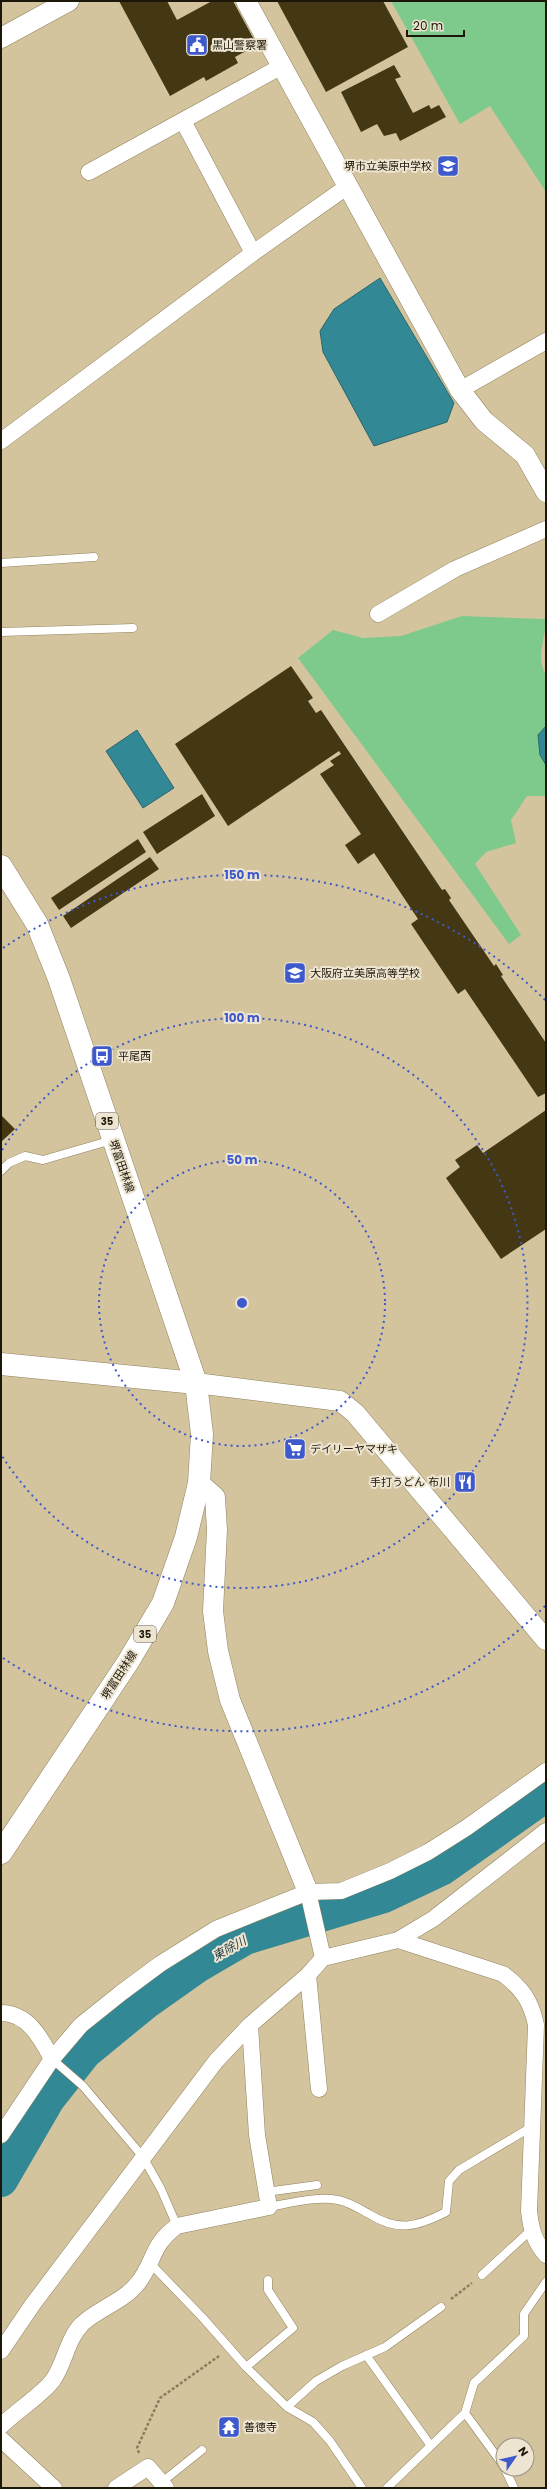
<svg xmlns="http://www.w3.org/2000/svg" width="547" height="2489" viewBox="0 0 547 2489" font-family="Poppins,'Noto Sans JP',sans-serif">
<rect width="100%" height="100%" fill="#d3c49e"/>
<!-- green -->
<path fill="#7ec98c" d="M391,1H546V192L490,106L460,124Z
M462,616L546,619C546,638 535,657 546,675V726L538,735L540,755L546,765V796H527L511,820L516,843L486,852L475,864L521,935L509,944L298,658L333,630L363,638L401,636Z"/>
<!-- water -->
<path fill="#328895" stroke="#2c666b" d="M380,278L454,403L447,422L374,446L323,352L320,331L334,309Z
M546,726V765L540,755L538,735Z
M137,730L174,788L143,808L106,751Z"/>
<g fill="none" stroke-linecap="round" stroke-linejoin="round">
<!-- river -->
<path stroke="#328895" stroke-width="34" d="M1,2180L48,2099L85,2052L146,2002L197,1966L245,1938L384,1896L441,1869L546,1795"/>
</g>
<!-- building -->
<path fill="#443713" d="M119,1H167L177,20L212,1H233L257,45L235,57L238,63L206,81L204,77L170,96Z
M277,1H383L408,47L326,92Z
M394,65L401,77L395,79L413,113L429,105L431,109L439,105L446,117L400,141L396,133L384,136L377,124L361,132L341,92Z
M291,666L313,698L308,701L316,713L321,710L442,890L445,889L451,898L449,900L494,966L496,964L503,975L501,976L546,1043V1093L538,1097L465,989L458,994L411,924L418,919L374,853L358,864L345,845L361,834L320,774L334,765L330,761L341,754L339,751L228,826L175,744Z
M202,794L215,816L157,854L143,832Z
M138,839L146,852L59,910L51,898Z
M150,857L159,869L71,928L63,916Z
M546,1110V1229L501,1259L446,1178L460,1167L455,1160L477,1145L483,1153Z
M1,1115L15,1129L1,1142Z"/>
<g fill="none" stroke-linecap="round" stroke-linejoin="round">
<!-- service casing -->
<g stroke="#91835e" stroke-width="9">
<path id="service" d="M1,563L94,557
M1,632L133,628
M1,1171L9,1163L25,1156L43,1160L112,1140
M52,2059L83,2086L143,2157L161,2189L177,2226
M266,2192L317,2185
M269,2207C291,2203 316,2196 338,2200C349,2202 360,2209 369,2214C398,2232 417,2227 446,2212L449,2181L459,2170L533,2126
M149,2262L203,2318L246,2367L287,2407L313,2422L330,2441L362,2488
M482,2275L531,2230
M366,2355L431,2446
M246,2367L293,2328L268,2290V2280
M287,2407L316,2381L342,2366L385,2347L441,2307
M465,2413L503,2465
M505,2469L514,2488
M162,2482L202,2450
M387,2488L465,2413L474,2383L524,2336V2314L546,2282"/>
</g>
<!-- minor casing -->
<g stroke="#91835e" stroke-width="17">
<path id="minor" d="M183,121L253,253
M89,172L282,66
M460,390L546,341
M1,441L253,253L348,186
M378,614L455,569L546,529
M308,1892L323,1958
M398,1940L503,1974C522,1988 531,2001 536,2025L529,2211C531,2229 534,2241 546,2255
M308,1975L319,2089
M1,2013C28,2013 41,2038 52,2059L81,2025L121,1993L160,1964L216,1929L308,1892L341,1891L390,1871L428,1852L466,1828L546,1771
M1,2135L52,2059
M1,2351L33,2304L216,2061L250,2025L308,1975L323,1958L398,1940L433,1919L546,1831
M1,2426C15,2412 43,2394 53,2380C65,2363 67,2339 82,2324C99,2308 123,2302 138,2283C155,2261 151,2245 177,2226L269,2207L257,2135L250,2025
M1,2439L54,2488
M116,2488L148,2467L166,2488"/>
</g>
<!-- tertiary casing -->
<g stroke="#91835e" stroke-width="21">
<path id="tertiary" d="M246,1L460,390L484,421L525,455L546,492
M1,38L69,1
M196,1383L340,1401L355,1413L546,1640
M199,1483L215,1497L217,1530L213,1611L218,1651L230,1700L308,1892"/>
</g>
<!-- primary casing -->
<g stroke="#91835e" stroke-width="23">
<path id="primary" d="M1,866L37,924L59,979L196,1383L202,1434L199,1483L186,1537L163,1603L128,1662L1,1853
M1,1364L196,1383"/>
</g>
<!-- path -->
<path stroke="#887d61" stroke-width="2.5" stroke-dasharray="3 2" stroke-linecap="butt" d="M451,2299L472,2283
M139,2453L137,2448L160,2398L219,2356"/>
<!-- service -->
<use href="#service" stroke="#fff" stroke-width="8"/>
<!-- minor -->
<use href="#minor" stroke="#fff" stroke-width="16"/>
<!-- tertiary -->
<use href="#tertiary" stroke="#fff" stroke-width="20"/>
<!-- primary -->
<use href="#primary" stroke="#fff" stroke-width="22"/>
</g>
<!-- distance rings -->
<g fill="none" stroke="#3d59cb" stroke-width="2" stroke-dasharray="2 4">
<circle cx="242" cy="1303" r="143"/>
<path d="M2 1150A285 285 0 1 1 2 1456"/>
<path d="M545 1606A428 428 0 0 1 3 1658M3 948A428 428 0 0 1 545 1000"/>
</g>
<!-- icons -->
<defs>
<g id="civic-square" transform="scale(1.15)"><rect x="-9" y="-9" width="18" height="18" rx="4" fill="#3d59cb" stroke="#ede5d2"/><path d="M-.6-6.5H3V-4.5H.6V-3L4-1V1h2V6H-6V1h2V-1L-.6-3ZM-1.2 2.5V6h2.4V2.5Z" fill="#fff"/></g>
<g id="school-square" transform="scale(1.15)"><rect x="-9" y="-9" width="18" height="18" rx="4" fill="#3d59cb" stroke="#ede5d2"/><path d="M0-5L7-2L0 1L-7-2ZM-4 1L0 2.5L4 1V4Q0 6-4 4Z" fill="#fff"/></g>
<g id="bus-square" transform="scale(1.15)"><rect x="-9" y="-9" width="18" height="18" rx="4" fill="#3d59cb" stroke="#ede5d2"/><path d="M-5-6H5V4H4V6H2V4H-2V6H-4V4H-5ZM-3.5-4V0h7V-4ZM-3.5 1.2v1.5H-2V1.2ZM2 1.2v1.5H3.5V1.2Z" fill="#fff"/></g>
<g id="supermarket-square" transform="scale(1.15)"><rect x="-9" y="-9" width="18" height="18" rx="4" fill="#3d59cb" stroke="#ede5d2"/><path d="M-6-5.5h2.5l.6 2H6L4.5 2H-2.5L-4.4-4H-6ZM-1.5 3.2a1.3 1.3 0 1 0 .1 0ZM3 3.2a1.3 1.3 0 1 0 .1 0Z" fill="#fff"/></g>
<g id="restaurant-square" transform="scale(1.15)"><rect x="-9" y="-9" width="18" height="18" rx="4" fill="#3d59cb" stroke="#ede5d2"/><path d="M-5-6h1v4h1v-4h1v4h1v-4h1v5L-1.5 .5V6h-2V.5L-5-1ZM5-6V6H3V1.5H1.5Q1.5-4 5-6Z" fill="#fff"/></g>
<g id="temple-square" transform="scale(1.15)"><rect x="-9" y="-9" width="18" height="18" rx="4" fill="#3d59cb" stroke="#ede5d2"/><path d="M0-6L5-2H3V0L6.5 2.5H4V6H1.5V3h-3V6H-4V2.5H-6.5L-3 0V-2H-5Z" fill="#fff"/></g>
</defs>
<g fill-rule="evenodd">
<use href="#civic-square" x="197" y="45"/>
<use href="#school-square" x="448" y="166"/>
<use href="#school-square" x="295" y="973"/>
<use href="#bus-square" x="102" y="1056"/>
<use href="#supermarket-square" x="295" y="1449"/>
<use href="#restaurant-square" x="465" y="1482"/>
<use href="#temple-square" x="229" y="2427"/>
</g>
<g text-anchor="middle" dominant-baseline="central" stroke-width="4" stroke-linejoin="round" paint-order="stroke">
<!-- shield labels -->
<g fill="#ede5d2" stroke="#5b5545" stroke-width="1">
<rect x="96" y="1113" width="22" height="16" rx="3"/>
<rect x="134" y="1626" width="22" height="16" rx="3"/>
</g>
<g font-size="10" font-weight="bold" fill="#1d1709">
<text x="107" y="1121">35</text>
<text x="145" y="1634">35</text>
</g>
<!-- poi labels -->
<g font-size="11" fill="#1d1709" stroke="#ede5d2" text-anchor="start">
<text x="212" y="45">黒山警察署</text>
<text x="432" y="166" text-anchor="end">堺市立美原中学校</text>
<text x="310" y="973">大阪府立美原高等学校</text>
<text x="118" y="1056">平尾西</text>
<text x="310" y="1449">デイリーヤマザキ</text>
<text x="450" y="1482" text-anchor="end">手打うどん 布川</text>
<text x="244" y="2427">善徳寺</text>
</g>
<!-- street labels -->
<g font-size="11" fill="#1d1709" stroke="#ede5d2">
<text transform="translate(122 1166) rotate(71)">堺富田林線</text>
<text transform="translate(119 1675) rotate(-57)">堺富田林線</text>
</g>
<!-- water labels -->
<g font-size="12" font-style="italic" fill="#1e393d" stroke="#ede5d2">
<text transform="translate(229 1948) rotate(-29)">東除川</text>
</g>
</g>
<circle cx="242" cy="1303" r="6" fill="#3d59cb" stroke="#ede5d2" stroke-width="2"/>
<g font-size="12" text-anchor="middle" font-weight="bold" fill="#3d59cb" stroke="#ede5d2" stroke-width="4" stroke-linejoin="round" paint-order="stroke">
<text x="242" y="879">150 m</text>
<text x="242" y="1022">100 m</text>
<text x="242" y="1164">50 m</text>
</g>
<!-- border -->
<rect width="547" height="2489" fill="none" stroke="#1d1709" stroke-width="4"/>
<!-- north arrow -->
<g transform="translate(515 2457) rotate(56)"><circle r="19" fill="#ede5d2" stroke="#9a9382"/>
<path d="M0-3L7 15L0 10L-7 15Z" fill="#3d59cb"/>
<text y="-6" font-size="11" font-weight="bold" text-anchor="middle" fill="#1d1709">N</text>
</g>
<!-- scale -->
<path d="M407 30v6h57v-6" fill="none" stroke="#1d1709" stroke-width="2"/>
<text x="413" y="30" font-size="12" fill="#1d1709" stroke="#ede5d2" stroke-width="3" paint-order="stroke">20 m</text>
</svg>
